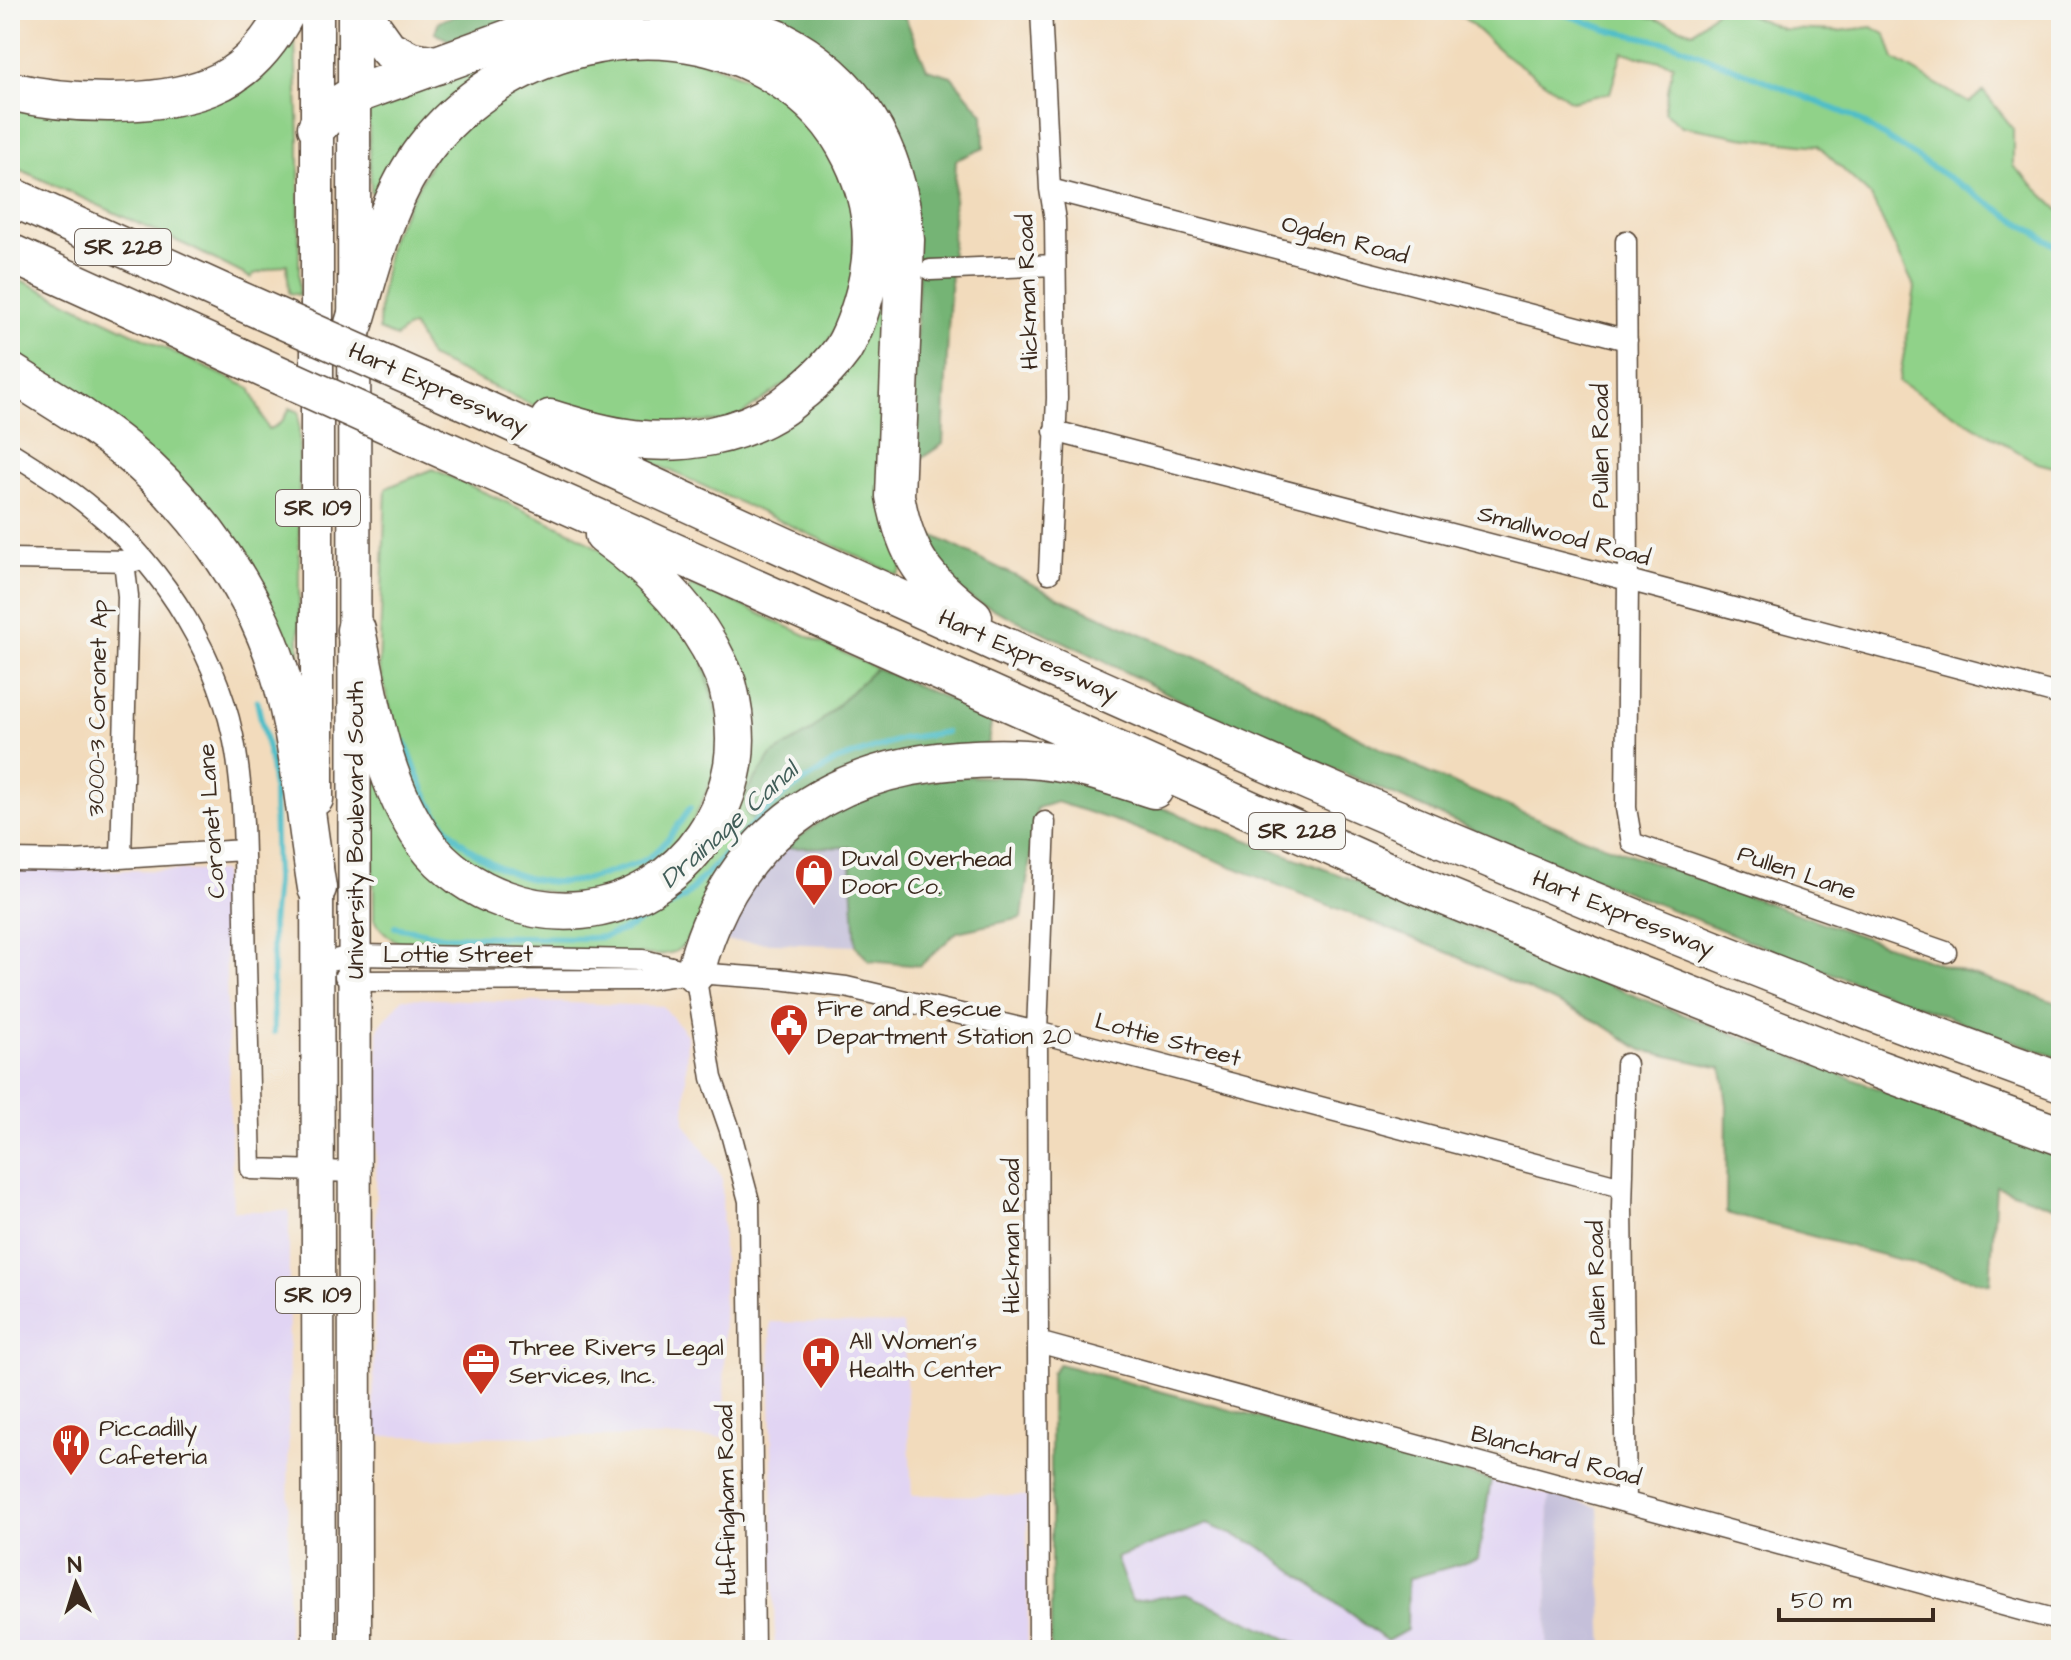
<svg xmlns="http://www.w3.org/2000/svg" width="2071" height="1660" viewBox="0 0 2071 1660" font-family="'Architects Daughter',sans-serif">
<rect width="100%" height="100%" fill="#f6f6f2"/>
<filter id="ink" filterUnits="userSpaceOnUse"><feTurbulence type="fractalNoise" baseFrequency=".0125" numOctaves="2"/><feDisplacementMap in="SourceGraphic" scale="16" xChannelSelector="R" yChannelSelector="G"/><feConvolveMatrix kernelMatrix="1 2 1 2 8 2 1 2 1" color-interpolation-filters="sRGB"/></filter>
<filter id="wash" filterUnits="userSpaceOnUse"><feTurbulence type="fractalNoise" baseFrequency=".006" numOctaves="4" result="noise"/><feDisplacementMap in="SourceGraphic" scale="32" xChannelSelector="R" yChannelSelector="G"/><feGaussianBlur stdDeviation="1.8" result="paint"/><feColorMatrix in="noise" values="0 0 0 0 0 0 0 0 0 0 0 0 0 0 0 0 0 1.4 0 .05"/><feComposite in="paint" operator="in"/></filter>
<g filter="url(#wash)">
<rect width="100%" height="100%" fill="#f2dbbc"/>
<!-- built -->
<path fill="#e1d4f3" d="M10,869L223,871L233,1211H289L288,1650H10Z
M403,998L663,1006L687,1035L685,1123L722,1177L725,1437L373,1436L378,1028Z
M770,1322L903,1324L912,1495L1027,1496L1028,1650H775Z
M1491,1480L1549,1495L1547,1650H1312L1187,1594L1132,1601L1116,1558L1207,1524L1256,1544L1407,1629L1408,1579L1478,1559Z"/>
<!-- industrial -->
<path fill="#c5c0da" d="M850,846L856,946L723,941L757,871L786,848Z
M1549,1495L1598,1507L1604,1650H1547Z"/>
<!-- green -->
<path fill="#90d289" stroke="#667e54" stroke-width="2" d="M1417,10H1630L1693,32L1717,10H1737L1783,29L1838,31L1872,27L1886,35L1894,59L1969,103L1983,91L2013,128V166L2061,212V469L2038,463L1899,382L1915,288L1870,195L1818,146L1741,137L1682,126L1664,112L1673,64L1622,52L1610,93L1571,101L1503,53L1463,17Z
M286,34L295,44L299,136V295L289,293L287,264L254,274L251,278L190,247L10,165V99L112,109Z
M524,42L379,193H371L368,99Z
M678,51L790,95L851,180L856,293L818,360L733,421L601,426L534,406L430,357L413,326L404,330L396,337L379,330L380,302L390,239L442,142L549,66Z
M10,275L250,388L268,429C280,427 285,418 290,408L299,412V698L237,566L10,363Z
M895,278L903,566L898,575L638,456L743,437Z
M433,469L574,533L602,551L697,638L726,750L676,858L590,899L482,881L420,816L379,668L386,488Z
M691,585L735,602L876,668L810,732L773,754L748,789L746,813L759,827L683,946L674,952L660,955L417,949C398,944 386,937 374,920L373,767L413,844L589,918L738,794L686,594Z"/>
<!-- forest -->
<path fill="#74b475" stroke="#586f4a" stroke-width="2" d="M473,10H541L448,40L435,33L439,21Z
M742,10H864L905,17L927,69L951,76L983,114L984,148L956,160L943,444L911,465L919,262Z
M916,527L1066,601L1254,683L1426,772L1584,838L1942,965L2061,1004V1059L1804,963L1476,831L1196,708L1088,653L973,600L944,578Z
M876,668L992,718L988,743L759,827L746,813L748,789L773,754L810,732Z
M956,776L1053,778L1133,797L1380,890L1650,1002L2061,1158V1209L1996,1186L1990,1284L1726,1213L1727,1105L1722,1068L1642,1050L1600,1023L1454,955L1125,824L1057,802L1037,808L1022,918L957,932L920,966L869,961L856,946L850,847L786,848C805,833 826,815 848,805C881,789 919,783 956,776Z
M1059,1364L1491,1480L1478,1559L1408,1579L1407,1630L1387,1641L1256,1544L1207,1524L1116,1558L1132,1601L1187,1594L1312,1650H1051V1373Z"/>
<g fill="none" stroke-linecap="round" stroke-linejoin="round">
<!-- stream -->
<path stroke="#50bec7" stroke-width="6" d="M1553,10L1609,30L1674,44L1852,116L2061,249
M257,701L271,764L274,793L276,881L272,925L274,1032
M405,742C416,770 426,802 445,825C472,858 520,884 563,882C580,882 596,877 611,872C622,869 636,865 646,859C665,848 677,826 690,808
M395,927L443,936L589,938L603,937L624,930L684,898L749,828L783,795L836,761L901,739L946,732"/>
</g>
</g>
<g filter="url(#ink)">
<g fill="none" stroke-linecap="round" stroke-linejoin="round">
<!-- street casing -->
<g stroke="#564536" stroke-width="23">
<path id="street" d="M1041,10L1050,189L1055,220L1057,398L1049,573
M1050,189L1627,340
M1626,241L1628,580L1626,808L1632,843L1946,952
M930,270L1055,265
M1054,431L1628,580L2061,695
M10,452C39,470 68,488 95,511C166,570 221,660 236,752C245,807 244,865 245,921C247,1004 249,1087 251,1169L356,1172
M10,559L136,561
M121,856L128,596L124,561
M10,860L74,861L243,850
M317,964L356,955L643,960L695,973L779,979L846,987L1037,1032L1622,1187
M695,973L712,1078L730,1130L749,1201L754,1650
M345,976L356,981L642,980L683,974
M1626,1064L1622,1208L1626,1502
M1038,1342L2061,1621
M1039,1650L1037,1032L1045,822"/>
</g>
<!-- primary casing -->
<g stroke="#564536" stroke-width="35">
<path id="primary" d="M317,10V799
M354,10L355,1650
M317,865L319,1650"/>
</g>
<!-- highway casing -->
<g stroke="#564536" stroke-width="41">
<path id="highway" d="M360,10L388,49L411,61L437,65
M665,10C695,15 719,20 748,29C757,32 768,35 777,39C859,81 898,151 905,240L895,496C906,556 925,581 973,617
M10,91C67,105 156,108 211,86C246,72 270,43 287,10
M317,127L335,107L354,95L563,19L622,10
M10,196L236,299
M10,253L239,357
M354,324C372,265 386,199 424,149C501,48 653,6 766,70C799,89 826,111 845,145C868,185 877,228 869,274C865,297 855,329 843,349C833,363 818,378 805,389C797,395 789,403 781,408C739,436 683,445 634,439C605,436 577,427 550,419
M10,372C49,397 90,420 126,450C198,509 258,594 283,684C300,750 306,820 317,888
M419,380C961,626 1500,881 2061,1082
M418,438L1418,885L1609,963L1872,1067L2061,1136
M356,630C371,703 380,778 424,841C444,869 475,889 506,900C610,938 714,871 733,765C737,740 734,711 728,687C726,679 722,672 719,665C694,612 651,569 604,535
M695,973C728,840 824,770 957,760C995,757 1035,757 1072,765C1100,771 1127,781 1154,789"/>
</g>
<!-- street -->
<use href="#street" stroke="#fff" stroke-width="20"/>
<!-- primary -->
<use href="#primary" stroke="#fff" stroke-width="32"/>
<!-- highway -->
<use href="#highway" stroke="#fff" stroke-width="38"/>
<!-- highway-bridge casing -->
<g stroke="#564536" stroke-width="41" stroke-linecap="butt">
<path id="highway-bridge" d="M236,299L419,380
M239,357L418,438"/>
</g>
<!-- highway-bridge -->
<use href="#highway-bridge" stroke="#fff" stroke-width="38"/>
</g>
</g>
<!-- icons -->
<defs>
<g id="shop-pin" transform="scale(2)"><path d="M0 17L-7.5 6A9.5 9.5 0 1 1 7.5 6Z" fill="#c8321e" stroke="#f6f6f2"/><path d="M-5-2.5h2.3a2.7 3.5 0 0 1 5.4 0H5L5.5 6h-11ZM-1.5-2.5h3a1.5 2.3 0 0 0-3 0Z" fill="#fff"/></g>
<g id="civic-pin" transform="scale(2)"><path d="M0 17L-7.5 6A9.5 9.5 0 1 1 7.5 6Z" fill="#c8321e" stroke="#f6f6f2"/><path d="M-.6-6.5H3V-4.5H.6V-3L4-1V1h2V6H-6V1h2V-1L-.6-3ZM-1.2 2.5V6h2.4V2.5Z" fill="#fff"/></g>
<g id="hospital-pin" transform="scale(2)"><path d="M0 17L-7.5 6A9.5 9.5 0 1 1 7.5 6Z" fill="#c8321e" stroke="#f6f6f2"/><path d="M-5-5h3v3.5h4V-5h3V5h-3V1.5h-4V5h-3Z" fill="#fff"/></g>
<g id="office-pin" transform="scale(2)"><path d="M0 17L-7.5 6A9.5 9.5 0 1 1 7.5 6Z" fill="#c8321e" stroke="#f6f6f2"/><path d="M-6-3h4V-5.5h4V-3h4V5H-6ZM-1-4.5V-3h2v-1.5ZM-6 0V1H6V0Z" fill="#fff"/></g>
<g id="restaurant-pin" transform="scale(2)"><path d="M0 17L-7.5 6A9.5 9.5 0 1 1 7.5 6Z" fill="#c8321e" stroke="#f6f6f2"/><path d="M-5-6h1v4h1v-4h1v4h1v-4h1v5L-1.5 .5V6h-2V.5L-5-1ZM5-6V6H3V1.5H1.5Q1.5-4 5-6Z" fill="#fff"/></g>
</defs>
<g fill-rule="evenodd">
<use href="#shop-pin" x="814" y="873"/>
<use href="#civic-pin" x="789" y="1023"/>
<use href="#hospital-pin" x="821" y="1356"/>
<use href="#office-pin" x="481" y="1362"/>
<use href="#restaurant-pin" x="71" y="1443"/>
</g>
<g text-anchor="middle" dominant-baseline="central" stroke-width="8" stroke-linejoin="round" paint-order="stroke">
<!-- shield labels -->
<g fill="#f6f6f2" stroke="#73675e" stroke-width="2">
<rect x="75" y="229" width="96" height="36" rx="6"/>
<rect x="276" y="490" width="84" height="36" rx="6"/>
<rect x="1249" y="813" width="96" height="36" rx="6"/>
<rect x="276" y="1277" width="84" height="36" rx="6"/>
</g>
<g font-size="22" font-weight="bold" fill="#3b2a1e">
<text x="123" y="247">SR 228</text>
<text x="318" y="508">SR 109</text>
<text x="1297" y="831">SR 228</text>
<text x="318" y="1295">SR 109</text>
</g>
<!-- street labels -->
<g font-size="24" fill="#3b2a1e" stroke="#f6f6f2">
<text transform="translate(1345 240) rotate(15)">Ogden Road</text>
<text transform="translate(1028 292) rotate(-92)">Hickman Road</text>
<text transform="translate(438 389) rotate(24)">Hart Expressway</text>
<text transform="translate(1601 446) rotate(-90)">Pullen Road</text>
<text transform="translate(1564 536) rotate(15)">Smallwood Road</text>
<text transform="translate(1028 656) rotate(24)">Hart Expressway</text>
<text transform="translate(98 708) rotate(-89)">3000-3 Coronet Ap</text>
<text transform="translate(212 821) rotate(-94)">Coronet Lane</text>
<text transform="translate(356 830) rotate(-90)">University Boulevard South</text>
<text transform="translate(1797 873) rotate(19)">Pullen Lane</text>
<text transform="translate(1623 914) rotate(22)">Hart Expressway</text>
<text x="458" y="955">Lottie Street</text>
<text transform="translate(1168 1040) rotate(15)">Lottie Street</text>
<text transform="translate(1012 1236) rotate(-90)">Hickman Road</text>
<text transform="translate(1597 1283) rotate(-91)">Pullen Road</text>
<text transform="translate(1556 1456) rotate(15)">Blanchard Road</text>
<text transform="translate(727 1500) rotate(-91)">Huffingham Road</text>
</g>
<!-- poi labels -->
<g font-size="24" fill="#3b2a1e" stroke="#f6f6f2" text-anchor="start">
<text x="842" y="859">Duval Overhead<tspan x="842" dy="28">Door Co.</tspan></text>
<text x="817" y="1009">Fire and Rescue<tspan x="817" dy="28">Department Station 20</tspan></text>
<text x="849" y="1342">All Women's<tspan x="849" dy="28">Health Center</tspan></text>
<text x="509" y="1348">Three Rivers Legal<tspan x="509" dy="28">Services, Inc.</tspan></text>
<text x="99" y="1429">Piccadilly<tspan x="99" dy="28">Cafeteria</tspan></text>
</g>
<!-- water labels -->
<g font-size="26" font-style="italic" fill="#425e59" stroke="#f6f6f2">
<text transform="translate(729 825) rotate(-42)">Drainage Canal</text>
</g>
</g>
<!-- margin -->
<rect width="2071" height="1660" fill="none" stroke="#f6f6f2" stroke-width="40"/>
<!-- north arrow -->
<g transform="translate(76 1584) rotate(356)" stroke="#f6f6f2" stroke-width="6" paint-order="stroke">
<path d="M0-6L14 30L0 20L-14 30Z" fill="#3b2a1e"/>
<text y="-12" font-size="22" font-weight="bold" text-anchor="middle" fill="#3b2a1e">N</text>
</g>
<!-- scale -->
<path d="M1779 1608v12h154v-12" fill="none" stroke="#3b2a1e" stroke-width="4"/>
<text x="1791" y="1608" font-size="24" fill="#3b2a1e" stroke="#f6f6f2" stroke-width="6" paint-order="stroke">50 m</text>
</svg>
